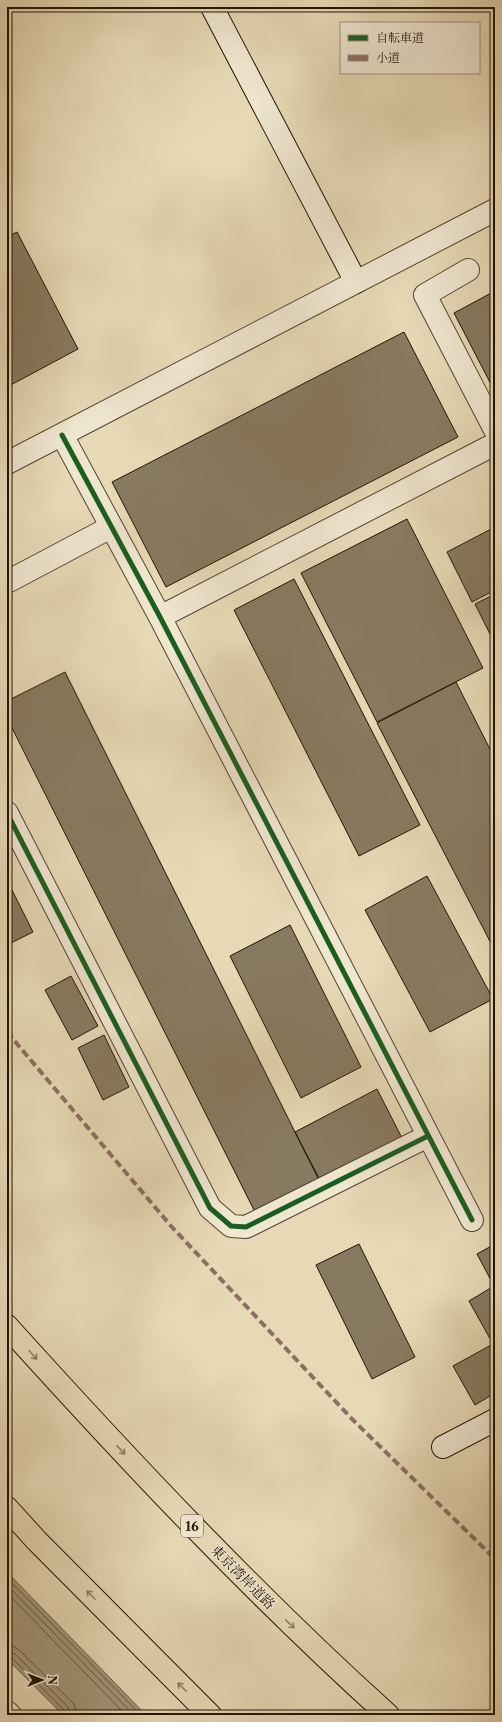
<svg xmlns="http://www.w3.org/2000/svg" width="502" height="1722" viewBox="0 0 502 1722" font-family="'Libre Caslon Text','Noto Serif JP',serif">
<rect width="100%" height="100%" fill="#e7d9b6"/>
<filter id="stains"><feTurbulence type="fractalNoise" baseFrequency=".005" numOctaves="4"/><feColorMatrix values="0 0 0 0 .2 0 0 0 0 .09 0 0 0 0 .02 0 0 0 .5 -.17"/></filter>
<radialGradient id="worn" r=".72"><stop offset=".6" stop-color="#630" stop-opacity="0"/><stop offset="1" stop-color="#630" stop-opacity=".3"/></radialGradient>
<!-- water -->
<path fill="#a49679" stroke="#70624a" d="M7,1572L146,1715H63L7,1659Z"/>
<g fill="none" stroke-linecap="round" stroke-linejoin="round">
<!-- shore -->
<path stroke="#63553e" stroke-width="1" d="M7,1578L141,1715
M7,1585L134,1715
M7,1593L126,1715
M7,1645L13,1646L19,1650L73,1703L76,1709L77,1715
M7,1651L15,1654L68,1707L71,1715
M7,1656L12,1658L65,1711L66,1715"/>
</g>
<!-- building -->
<path fill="#887a60" stroke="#221403" d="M17,232L78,349L7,387V237Z
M495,291V392L454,313Z
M404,332L458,437L166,587L112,482Z
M407,519L483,668L377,722L301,573Z
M495,527V590L472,602L447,552Z
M294,579L420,825L359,856L234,610Z
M495,594V644L475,604Z
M65,672L320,1182L256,1214L7,718V701Z
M456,682L495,759V951L377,723Z
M427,876L493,999L430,1032L365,910Z
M7,880L33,932L7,945Z
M290,925L361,1067L301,1098L230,956Z
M71,976L98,1026L72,1040L45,990Z
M104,1035L129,1087L103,1100L78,1048Z
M377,1089L404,1142L322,1184L295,1132Z
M359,1244L415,1357L372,1379L316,1265Z
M495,1244V1393L475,1405L453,1366L493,1344L469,1301L494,1286L477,1254Z"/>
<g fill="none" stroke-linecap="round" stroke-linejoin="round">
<!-- street casing -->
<g stroke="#534530" stroke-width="24">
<path id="street" d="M468,270L425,295L495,430
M62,435L160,617L472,1220
M7,463L495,210
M7,582L111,527
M160,617L495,444
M7,813L210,1208L231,1226L246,1227L428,1136
M7,1712L10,1715"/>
</g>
<!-- secondary casing -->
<g stroke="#221403" stroke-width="24">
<path id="secondary" d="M212,7L356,282
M443,1447L495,1420"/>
</g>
<!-- highway casing -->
<g stroke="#221403" stroke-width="24">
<path id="highway" d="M7,1326C129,1461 253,1593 388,1715
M7,1508L37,1541L210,1715"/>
</g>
<!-- street -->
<use href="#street" stroke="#efe6d0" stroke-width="22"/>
<!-- secondary -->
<use href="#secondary" stroke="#efe6d0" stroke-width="22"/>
<!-- highway -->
<use href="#highway" stroke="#e7d9b6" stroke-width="22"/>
<!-- quiet -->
<path stroke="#8d6e63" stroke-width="4" stroke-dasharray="8 4" stroke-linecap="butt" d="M7,1032L171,1226L353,1420L495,1559"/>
<!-- cycleway casing -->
<g stroke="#efe6d0" stroke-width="8">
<path id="cycleway" d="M62,435L160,617L472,1220
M7,813L210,1208L231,1226L246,1227L428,1136"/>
</g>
<!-- cycleway -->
<use href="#cycleway" stroke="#1b5e20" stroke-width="5"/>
</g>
<!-- one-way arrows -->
<defs><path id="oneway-shaft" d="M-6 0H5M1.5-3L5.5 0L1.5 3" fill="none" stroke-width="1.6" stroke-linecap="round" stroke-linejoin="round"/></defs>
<g stroke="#8e8065">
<use href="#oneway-shaft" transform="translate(33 1355) rotate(48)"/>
<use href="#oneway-shaft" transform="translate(121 1450) rotate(47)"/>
<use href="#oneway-shaft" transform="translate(91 1595) rotate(-135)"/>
<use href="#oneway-shaft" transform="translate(290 1624) rotate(44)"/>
<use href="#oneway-shaft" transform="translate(182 1687) rotate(-135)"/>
</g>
<g text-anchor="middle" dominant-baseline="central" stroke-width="3" stroke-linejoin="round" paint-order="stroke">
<!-- shield labels -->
<rect fill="#efe6d0" stroke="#605340" stroke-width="1" x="181" y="1515" width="22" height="22" rx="3"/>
<g font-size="13" font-weight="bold" fill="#221403">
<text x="192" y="1526">16</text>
</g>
<!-- street labels -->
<g font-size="14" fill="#221403" stroke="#efe6d0">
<text transform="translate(243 1577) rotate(45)">東京湾岸道路</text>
</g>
</g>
<!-- margin -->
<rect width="502" height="1722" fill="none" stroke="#e7d9b6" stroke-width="24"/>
<rect x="8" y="8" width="486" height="1706" fill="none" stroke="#221403" stroke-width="2"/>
<rect x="12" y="12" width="478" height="1698" fill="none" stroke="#221403"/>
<!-- legend -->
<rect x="340" y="22" width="140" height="52" fill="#efe6d0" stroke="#9d927e"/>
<rect x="348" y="35" width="20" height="6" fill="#1b5e20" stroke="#9d927e"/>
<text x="376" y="42" font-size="12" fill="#221403">自転車道</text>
<rect x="348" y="55" width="20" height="6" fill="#8d6e63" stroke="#9d927e"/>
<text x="376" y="62" font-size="12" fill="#221403">小道</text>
<!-- north arrow -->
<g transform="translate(42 1680) rotate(90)" stroke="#efe6d0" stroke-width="3" paint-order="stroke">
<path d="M0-3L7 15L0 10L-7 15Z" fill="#221403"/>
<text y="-6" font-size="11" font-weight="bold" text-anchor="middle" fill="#221403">N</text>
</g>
<rect width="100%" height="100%" filter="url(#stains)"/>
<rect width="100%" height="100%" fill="url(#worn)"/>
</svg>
